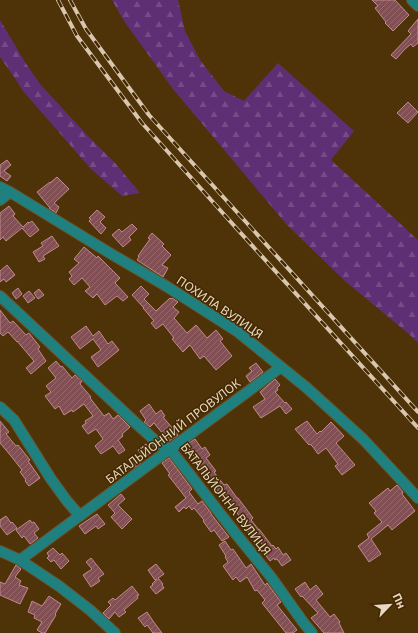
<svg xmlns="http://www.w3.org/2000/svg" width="418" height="633" viewBox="0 0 418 633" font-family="'Noto Sans',sans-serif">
<defs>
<pattern id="forest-firs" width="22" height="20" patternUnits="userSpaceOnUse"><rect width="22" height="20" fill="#5e2f75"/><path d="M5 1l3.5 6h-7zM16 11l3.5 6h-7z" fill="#754c87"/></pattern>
<pattern id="building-hatch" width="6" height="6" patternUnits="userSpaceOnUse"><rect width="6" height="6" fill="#814f54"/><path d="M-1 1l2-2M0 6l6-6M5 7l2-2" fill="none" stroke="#93686b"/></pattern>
</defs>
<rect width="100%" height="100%" fill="#4e3308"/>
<!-- forest -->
<path fill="url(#forest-firs)" d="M112,0H178L185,31L200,60L224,91L244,101L278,63L354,131L331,160L418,240V343L410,335L345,281L287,225L173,89L124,21Z
M0,20L25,62L40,84L87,135L116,164L140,193L122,196L91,169L23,91L14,77L0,57Z"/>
<!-- building -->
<path fill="url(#building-hatch)" stroke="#c08a8e" d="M372,0H395L409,15L393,31L385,23L386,22L375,8L378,6Z
M418,19V43L413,47L411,44L405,49L396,59L391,55L411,34L408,31Z
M408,102L418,112L408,123L397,113Z
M7,160L11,165L4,171L11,176L7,181L0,176V165Z
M57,177L69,189L54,203L59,207L56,213L49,208H50L37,192L50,182V183Z
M9,206L15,214L13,216L23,227L28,222L29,223L32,221L39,230L30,237L22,228L6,241L3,237L0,240V213Z
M97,210L105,217L100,222L106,228L101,234L89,221L91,219L89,218Z
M132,224L137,229L129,237L131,240L123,247L112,235L119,229L122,232Z
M152,233L164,244L162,246L171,255L162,265L168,268L163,277L137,260L139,257L138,256L150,239L148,238Z
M52,236L59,246L43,256L45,259L39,262L33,252L43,246L41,243Z
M84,247L97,258L98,256L120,278L115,283L128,297L123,301L117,296L105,305L97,294L93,298L85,291L90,287L82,278L74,285L69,279L72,276L69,272L79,263L74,259Z
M7,265L15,275L6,282L4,279L0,282V271Z
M141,286L149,294L144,299L156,311L170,298L171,299L172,298L178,302L173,307L179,312L174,318L187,333L196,325L207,338L216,330L223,339L220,341L232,356L216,370L204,356L200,359L190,345L183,352L172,339L174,338L163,324L156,329L151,323L154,321L143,308H144L132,295Z
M18,288L22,294L16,299L12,293Z
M39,289L44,295L38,299L34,293Z
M29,291L35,298L28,303L23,296Z
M0,310L10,323L13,321L26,335L29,333L40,347L38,349L46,361L31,374L26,368L34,361L17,341V342L8,332L3,336L0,333Z
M86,326L93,336L99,331L108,344L112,341L119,350L98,367L91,357L101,350L93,339L80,349L71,337Z
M56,361L61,367L62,366L72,378L75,375L82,381L80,384L91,397L90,398L104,416L109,413L113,419L118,415L130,427L122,434L123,436L118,440L125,450L119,454L113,446L101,454L95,446L103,439L96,429L88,434L82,426L86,423L85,421L93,416L84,404L73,412L72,410L64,415L59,406L55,409L45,396L51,392L46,386L56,378L48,368Z
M256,363L263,372L250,382L246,376L252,371L249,368Z
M275,379L280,385L277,388L278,390L275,392L285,403L286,402L292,409L286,414L280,406L261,418L253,407L265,399L260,392Z
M149,404L156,414L161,410L165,416L163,417L178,435L169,441L154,423L150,427L144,422L146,420L140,411Z
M0,421L9,432L6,434L16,446L18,445L30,460L28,461L40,478L29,486L25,481L26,480L20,472L22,470L11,456L0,443Z
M307,421L317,434L320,431L321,432L331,422L344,436L336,443L355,465L342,475L335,466L338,464L326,448L318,454L313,447L310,444L309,445L295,429Z
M195,439L202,449L205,447L210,455L206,458L216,471L214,472L224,485L227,484L237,498H238L253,518L251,520L259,530V529L272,546L273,545L276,549L278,547L283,555L286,553L291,560L282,566L277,559L275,560L274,558L270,561L263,552L266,550L256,535L252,538L245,528L246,527L241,521L242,520L228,500L226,502L216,489H215L214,488L197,464L199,463L186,445Z
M146,444L152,452L144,458L138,450Z
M169,458L192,489L189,492L198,504L202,501L211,513V514L229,537L222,541L214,530L211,532L203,521L204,520L194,508L192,510L189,506L186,509L184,507L179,512L175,507L186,498L168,475L170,474L162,463Z
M138,459L141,463L133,469L130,465Z
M397,485L403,492L402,494L415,511L393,529L392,530L388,525L371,539L381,554L369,562L358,546L369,538L367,534L382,522L374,513L376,511L369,503L388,488L390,491Z
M121,494L125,499L118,505L132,519L122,529L111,517L115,513L108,505Z
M97,514L105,524L98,529L96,526L85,534L79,526Z
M6,516L11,523L12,522L17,528L7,535L0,526V520Z
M30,520L32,523L34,522L39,529L34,533L38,538L30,544L24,536L22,538L16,530Z
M225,541L231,550L233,549L246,568L251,564L265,585L267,583L281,602L277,605L297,630L293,633H286L262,603L265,600L257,590L255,591L247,577L240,582L236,577L233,580L223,566L228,562L225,557L226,556L219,545Z
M53,548L60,555L62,553L69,561L61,569L54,560L51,562L47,558L49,556L47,553Z
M91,558L104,574L98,578L100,581L91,587L83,575L92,569L86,562Z
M156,564L164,574L158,578L163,584L162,585L164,588L156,594L150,587L153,585L152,584L157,579L155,580L148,570Z
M16,565L21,569L15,577L21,581L19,585L28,588L20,604L0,595V582L5,584Z
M305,582L310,590L316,585L323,594L316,600L330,617L334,614L340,622L339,623L344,633H324L311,618L318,613L302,596L301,597L295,589Z
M132,586L139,595L137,596L138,598L124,610L126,612L119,617L115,612L109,619L103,613L111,605L108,602L113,598L115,600Z
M49,596L61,604L55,614L56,615L45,633H42L37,630L42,622L34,618L35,615L28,612L32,601L42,606Z
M147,612L153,621L162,633H153L147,625L145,627L138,618Z"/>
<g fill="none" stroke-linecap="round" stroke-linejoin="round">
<!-- minor casing -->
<g stroke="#6a512a" stroke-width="12">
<path id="minor" d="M412,0L418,6
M0,187L10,192L113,255L166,286L238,332L307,388L363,439L418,498
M0,200L10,192
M0,296L139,426L158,443L170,449L236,534L271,577L303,622L312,633
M0,407L14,420L51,479L67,501L80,516
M0,551L20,560L59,586L90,610L115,633
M20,560L281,367"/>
</g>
<!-- minor -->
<use href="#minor" stroke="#1f817f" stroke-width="10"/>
<!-- rail casing -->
<g stroke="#d8c6af" stroke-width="4">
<path id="rail" d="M58,0L77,36L142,123L238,230L418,428
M70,0L86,29L149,115L418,412"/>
</g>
<!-- rail -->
<use href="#rail" stroke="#432900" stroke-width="2.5" stroke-dasharray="8" stroke-linecap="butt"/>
</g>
<g text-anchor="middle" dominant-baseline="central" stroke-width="3" stroke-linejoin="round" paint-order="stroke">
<!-- street labels -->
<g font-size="12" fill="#e9d8c3" stroke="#432900">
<text transform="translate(220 307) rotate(34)">ПОХИЛА ВУЛИЦЯ</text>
<text transform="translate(173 431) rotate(-37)">БАТАЛЬЙОННИЙ ПРОВУЛОК</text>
<text transform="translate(226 499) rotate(52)">БАТАЛЬЙОННА ВУЛИЦЯ</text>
</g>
</g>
<!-- north arrow -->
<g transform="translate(390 605) rotate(65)" stroke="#432900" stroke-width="3" paint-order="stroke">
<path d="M0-3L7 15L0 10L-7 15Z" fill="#e9d8c3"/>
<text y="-6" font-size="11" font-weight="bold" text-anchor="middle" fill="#e9d8c3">Пн</text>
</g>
</svg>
